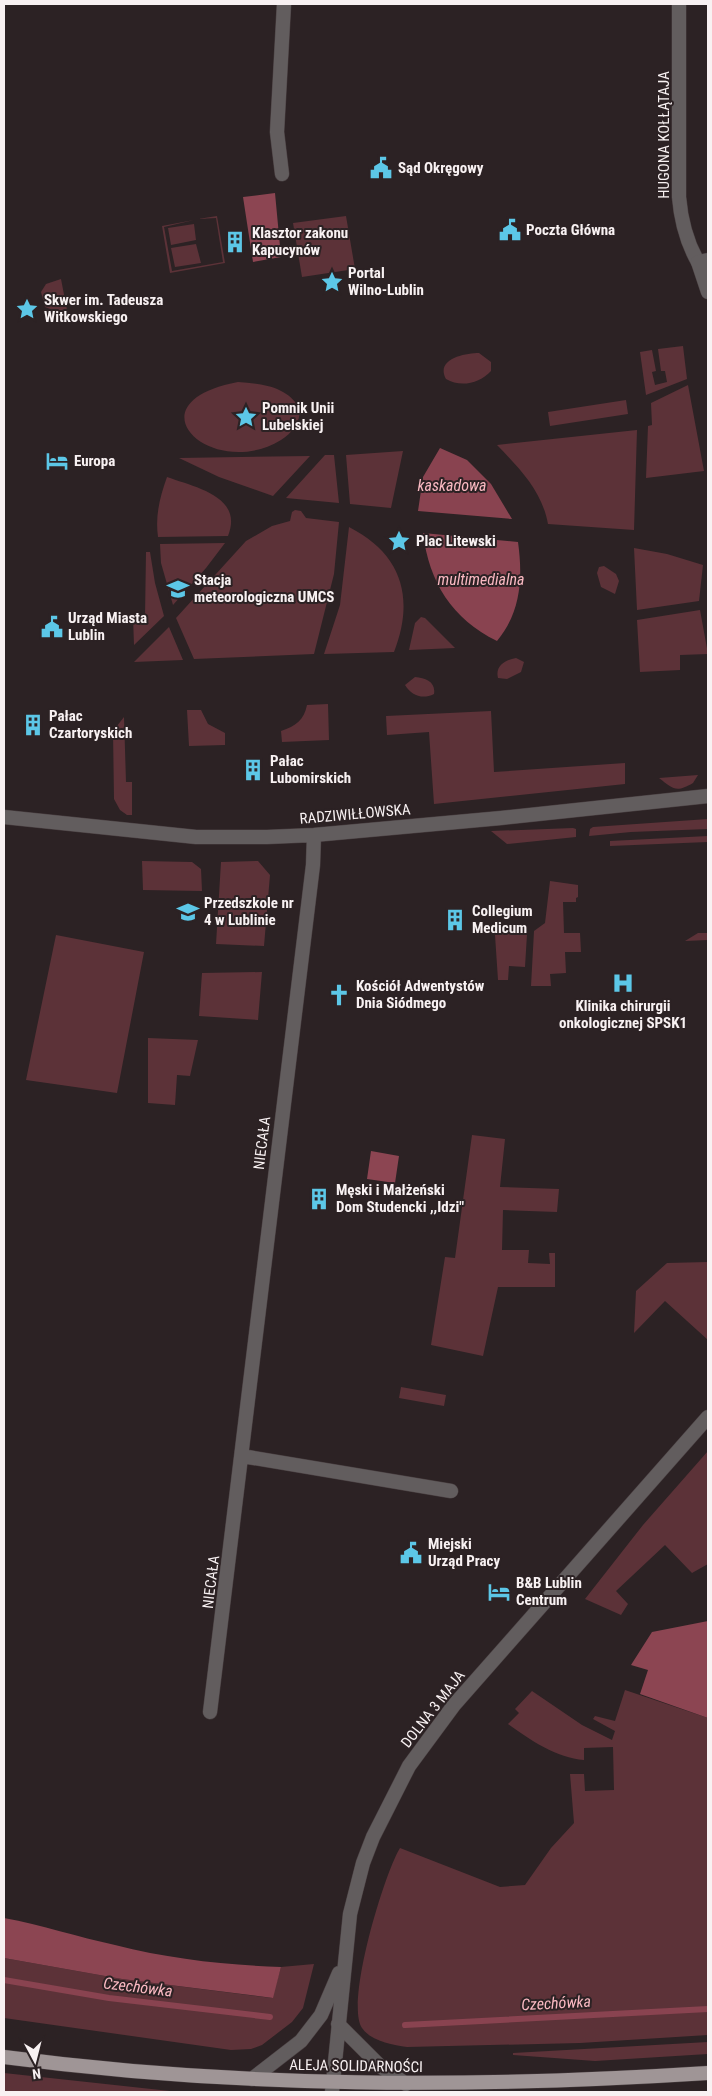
<svg xmlns="http://www.w3.org/2000/svg" width="712" height="2096" viewBox="0 0 712 2096" font-family="'Roboto Condensed',sans-serif">
<rect width="100%" height="100%" fill="#2c2224"/>
<!-- green -->
<path fill="#5c3238" d="M217,216L225,263L170,273L162,226L194,220L164,227L172,271L223,262L216,218L198,219Z
M346,216L355,269L302,277L293,223Z
M194,224L196,240L171,245L168,228Z
M196,244L201,263L175,267L171,248Z
M61,279L67,310L58,312L45,307L41,292L46,284Z
M683,346L687,379L646,395L640,352L652,350L656,371L652,372L655,385L667,382L665,371H661L658,349Z
M479,353L491,362V371C480,383 461,388 446,379C435,359 465,353 479,353Z
M238,382C262,384 287,386 300,409C300,423 292,433 281,440C212,482 127,403 238,382Z
M688,385L704,471L646,478L648,426L652,425L651,403Z
M626,400L628,414L550,426L548,412Z
M637,430L634,530L548,524C542,491 520,469 497,445Z
M403,451L391,508L350,504L346,455Z
M325,455H334L339,503L286,498Z
M310,456L273,496L219,477L179,458Z
M167,477C194,487 244,496 228,536L158,537C155,515 160,497 167,477Z
M295,510L301,511L306,518L339,522L334,574L314,654L194,659L176,618L246,541L272,526L290,521L292,512Z
M349,527C402,554 415,598 394,652L324,654L340,605Z
M225,543L206,568L173,605L161,563L160,544Z
M634,548L667,554L703,565L699,601L637,610Z
M146,552H150L155,583L164,616L134,645L133,617H145Z
M604,566L616,574L619,581L615,594L601,587L597,573L599,567Z
M700,610L708,654L680,655V670L640,672L637,620Z
M421,617L425,618L455,648L409,650L415,623Z
M169,627L183,660L134,662Z
M516,658L524,662L521,672L507,679L498,678C495,666 505,660 516,658Z
M415,677C426,678 436,682 434,694C422,700 411,695 405,685Z
M328,704L329,740L282,742L281,731C296,726 304,720 307,705Z
M187,710H201L208,724L225,733V745L189,746Z
M491,711L494,772L625,763V784L434,804L429,732L387,735L386,716Z
M124,717L126,782H132V815H127L120,810L114,799L113,731Z
M698,775L693,783C676,793 673,789 659,778Z
M708,819V829L631,832L589,836L590,829L593,827Z
M573,828L576,829V837L507,844L491,831Z
M708,836V842L610,846V841Z
M142,861L192,862L201,869L202,891L143,890Z
M258,861L270,875L264,946L216,944L221,862Z
M550,881L578,885V897L576,898V902H563L564,933H580L581,952H565L566,973L550,974L551,986H531L534,931L545,923Z
M523,929L527,934L525,967L509,966L508,980H498L495,935L499,931Z
M698,933H708V940L685,941Z
M56,935L144,952L117,1093L26,1080Z
M262,972L258,1020L199,1016L202,973Z
M148,1038L198,1040L190,1076L177,1075L175,1105L148,1103Z
M472,1135L505,1139L500,1187L559,1189L557,1212L503,1210L502,1250H529L528,1263L550,1264L549,1253H555V1287H498L483,1356L431,1345L445,1257L455,1258Z
M708,1262V1340L665,1301L634,1333L636,1291L667,1263Z
M401,1387L446,1395L444,1406L399,1398Z
M708,1451V1564L692,1573L665,1545L616,1591L628,1604L621,1615L585,1599L643,1525Z
M625,1690L708,1718V2035L580,2043L407,2047C392,2045 371,2041 362,2028C345,2003 384,1874 400,1848L500,1887L525,1885L551,1848L574,1823L570,1774H584L585,1791L614,1790L613,1747L584,1748V1760C557,1758 530,1740 508,1724L519,1713L515,1709L532,1691L582,1725L612,1740L615,1731L593,1719L595,1716L615,1721Z
M4,1958L122,1979L272,1998L281,1967L314,1964L303,2008L292,2022L262,2045L251,2049L231,2050L4,2018Z
M708,2042V2054L595,2061L513,2055V2053Z
M4,2073L179,2092H187H4Z"/>
<!-- forest -->
<path fill="#8c4552" d="M275,193L281,257L253,262L243,197Z
M371,1151L399,1156L395,1183L367,1179Z
M708,1621V1718L640,1694L648,1670L631,1665L652,1632Z
M4,1918C42,1925 78,1937 115,1945C170,1959 225,1965 281,1967L273,1998L122,1979L4,1958Z"/>
<!-- water -->
<path fill="#894350" d="M440,448L467,460L491,484L512,519L418,511L423,477Z
M423,533L518,542C523,578 521,612 497,641C452,619 429,582 423,533Z"/>
<g fill="none" stroke-linecap="round" stroke-linejoin="round">
<!-- stream -->
<path stroke="#894350" stroke-width="6" d="M4,1980L109,1998L270,2017
M405,2025L708,2009"/>
<!-- minor casing -->
<g stroke="#493f41" stroke-width="15">
<path id="minor" d="M679,4V197C681,221 686,241 698,262
M282,174L277,132L284,4
M4,817L196,837H267L314,835L501,818L708,796
M242,1456L451,1491
M210,1712L313,865L314,835"/>
</g>
<!-- tertiary casing -->
<g stroke="#493f41" stroke-width="15">
<path id="tertiary" d="M708,260L698,262L708,292
M338,2024L380,2066L406,2084
M252,2079L301,2041L321,2015L339,1973
M332,2092L350,1914L363,1863L373,1837L409,1766L454,1705L708,1417"/>
</g>
<!-- primary casing -->
<g stroke="#493f41" stroke-width="15">
<path id="primary" d="M4,2057C238,2088 473,2088 708,2073"/>
</g>
<!-- minor -->
<use href="#minor" stroke="#625d5e" stroke-width="14"/>
<!-- tertiary -->
<use href="#tertiary" stroke="#625d5e" stroke-width="14"/>
<!-- primary -->
<use href="#primary" stroke="#9f9596" stroke-width="14"/>
</g>
<!-- icons -->
<defs>
<g id="civic-bare" transform="scale(1.725)"><path d="M-.6-6.5H3V-4.5H.6V-3L4-1V1h2V6H-6V1h2V-1L-.6-3ZM-1.2 2.5V6h2.4V2.5Z" fill="#5cc7e7" stroke="#2c2224" stroke-width="2.5" paint-order="stroke"/></g>
<g id="building-bare" transform="scale(1.725)"><path d="M-4-6H4V6H1V3H-1V6H-4ZM-2.5-4.3h1.7v1.8h-1.7ZM.8-4.3h1.7v1.8H.8ZM-2.5-1h1.7V.8h-1.7ZM.8-1h1.7V.8H.8Z" fill="#5cc7e7" stroke="#2c2224" stroke-width="2.5" paint-order="stroke"/></g>
<g id="sight-bare" transform="scale(1.725)"><path d="M0-6L1.8-2.2L6-1.7L2.9 1.2L3.7 5.4L0 3.3L-3.7 5.4L-2.9 1.2L-6-1.7L-1.8-2.2Z" fill="#5cc7e7" stroke="#2c2224" stroke-width="2.5" paint-order="stroke"/></g>
<g id="hotel-bare" transform="scale(1.725)"><path d="M-6-4.5h1.5V1H6V5H4.5V3h-9V5H-6ZM-4 0a1.8 1.8 0 1 1 3.6 0ZM.5 0V-2.5h3Q6-2.5 6 0Z" fill="#5cc7e7" stroke="#2c2224" stroke-width="2.5" paint-order="stroke"/></g>
<g id="university-bare" transform="scale(1.725)"><path d="M0-5L7-2L0 1L-7-2ZM-4 1L0 2.5L4 1V4Q0 6-4 4Z" fill="#5cc7e7" stroke="#2c2224" stroke-width="2.5" paint-order="stroke"/></g>
<g id="school-bare" transform="scale(1.725)"><path d="M0-5L7-2L0 1L-7-2ZM-4 1L0 2.5L4 1V4Q0 6-4 4Z" fill="#5cc7e7" stroke="#2c2224" stroke-width="2.5" paint-order="stroke"/></g>
<g id="hospital-bare" transform="scale(1.725)"><path d="M-5-5h3v3.5h4V-5h3V5h-3V1.5h-4V5h-3Z" fill="#5cc7e7" stroke="#2c2224" stroke-width="2.5" paint-order="stroke"/></g>
<g id="church-bare" transform="scale(1.725)"><path d="M-1.2-6h2.4v3.5h3.3v2.4h-3.3V6h-2.4V-.1h-3.3v-2.4h3.3Z" fill="#5cc7e7" stroke="#2c2224" stroke-width="2.5" paint-order="stroke"/></g>
</defs>
<g fill-rule="evenodd">
<use href="#civic-bare" x="381" y="168"/>
<use href="#civic-bare" x="510" y="230"/>
<use href="#building-bare" x="235" y="242"/>
<use href="#sight-bare" x="332" y="282"/>
<use href="#sight-bare" x="27" y="309"/>
<use href="#sight-bare" x="246" y="417"/>
<use href="#hotel-bare" x="57" y="461"/>
<use href="#sight-bare" x="399" y="541"/>
<use href="#university-bare" x="178" y="589"/>
<use href="#civic-bare" x="52" y="627"/>
<use href="#building-bare" x="33" y="725"/>
<use href="#building-bare" x="253" y="770"/>
<use href="#school-bare" x="188" y="912"/>
<use href="#building-bare" x="455" y="920"/>
<use href="#hospital-bare" x="623" y="983"/>
<use href="#church-bare" x="339" y="995"/>
<use href="#building-bare" x="319" y="1199"/>
<use href="#civic-bare" x="411" y="1553"/>
<use href="#hotel-bare" x="499" y="1592"/>
</g>
<g text-anchor="middle" dominant-baseline="central" stroke-width="4" stroke-linejoin="round" paint-order="stroke">
<!-- street labels -->
<g font-size="15" fill="#f8f1f2" stroke="#2c2224">
<text transform="translate(664 135) rotate(-90)">HUGONA KOŁŁĄTAJA</text>
<text transform="translate(355 814) rotate(-5)">RADZIWIŁŁOWSKA</text>
<text transform="translate(262 1143) rotate(-83)">NIECAŁA</text>
<text transform="translate(211 1582) rotate(-83)">NIECAŁA</text>
<text transform="translate(433 1709) rotate(-52)">DOLNA 3 MAJA</text>
<text transform="translate(356 2066) rotate(1)">ALEJA SOLIDARNOŚCI</text>
</g>
<!-- poi labels -->
<g font-size="15" font-weight="bold" fill="#f8f1f2" stroke="#2c2224" text-anchor="start">
<text x="398" y="168">Sąd Okręgowy</text>
<text x="526" y="230">Poczta Główna</text>
<text x="252" y="233">Klasztor zakonu<tspan x="252" dy="17">Kapucynów</tspan></text>
<text x="348" y="273">Portal<tspan x="348" dy="17">Wilno-Lublin</tspan></text>
<text x="44" y="300">Skwer im. Tadeusza<tspan x="44" dy="17">Witkowskiego</tspan></text>
<text x="262" y="408">Pomnik Unii<tspan x="262" dy="17">Lubelskiej</tspan></text>
<text x="74" y="461">Europa</text>
<text x="416" y="541">Plac Litewski</text>
<text x="194" y="580">Stacja<tspan x="194" dy="17">meteorologiczna UMCS</tspan></text>
<text x="68" y="618">Urząd Miasta<tspan x="68" dy="17">Lublin</tspan></text>
<text x="49" y="716">Pałac<tspan x="49" dy="17">Czartoryskich</tspan></text>
<text x="270" y="761">Pałac<tspan x="270" dy="17">Lubomirskich</tspan></text>
<text x="204" y="903">Przedszkole nr<tspan x="204" dy="17">4 w Lublinie</tspan></text>
<text x="472" y="911">Collegium<tspan x="472" dy="17">Medicum</tspan></text>
<text x="356" y="986">Kościół Adwentystów<tspan x="356" dy="17">Dnia Siódmego</tspan></text>
<text x="623" y="1006" text-anchor="middle">Klinika chirurgii<tspan x="623" dy="17">onkologicznej SPSK1</tspan></text>
<text x="336" y="1190">Męski i Małżeński<tspan x="336" dy="17">Dom Studencki ,,Idzi"</tspan></text>
<text x="428" y="1544">Miejski<tspan x="428" dy="17">Urząd Pracy</tspan></text>
<text x="516" y="1583">B&amp;B Lublin<tspan x="516" dy="17">Centrum</tspan></text>
</g>
<!-- water labels -->
<g font-size="16" font-style="italic" fill="#fab9c2" stroke="#2c2224">
<text x="452" y="485">kaskadowa</text>
<text x="481" y="579">multimedialna</text>
<text transform="translate(138 1987) rotate(7)">Czechówka</text>
<text transform="translate(556 2003) rotate(-3)">Czechówka</text>
</g>
</g>
<!-- border -->
<rect width="712" height="2096" fill="none" stroke="#f8f1f2" stroke-width="10"/>
<!-- north arrow -->
<g transform="translate(35 2061) rotate(173)" stroke="#2c2224" stroke-width="4" paint-order="stroke">
<path d="M0-4L9 19L0 12L-9 19Z" fill="#f8f1f2"/>
<text y="-8" font-size="14" font-weight="bold" text-anchor="middle" fill="#f8f1f2">N</text>
</g>
</svg>
